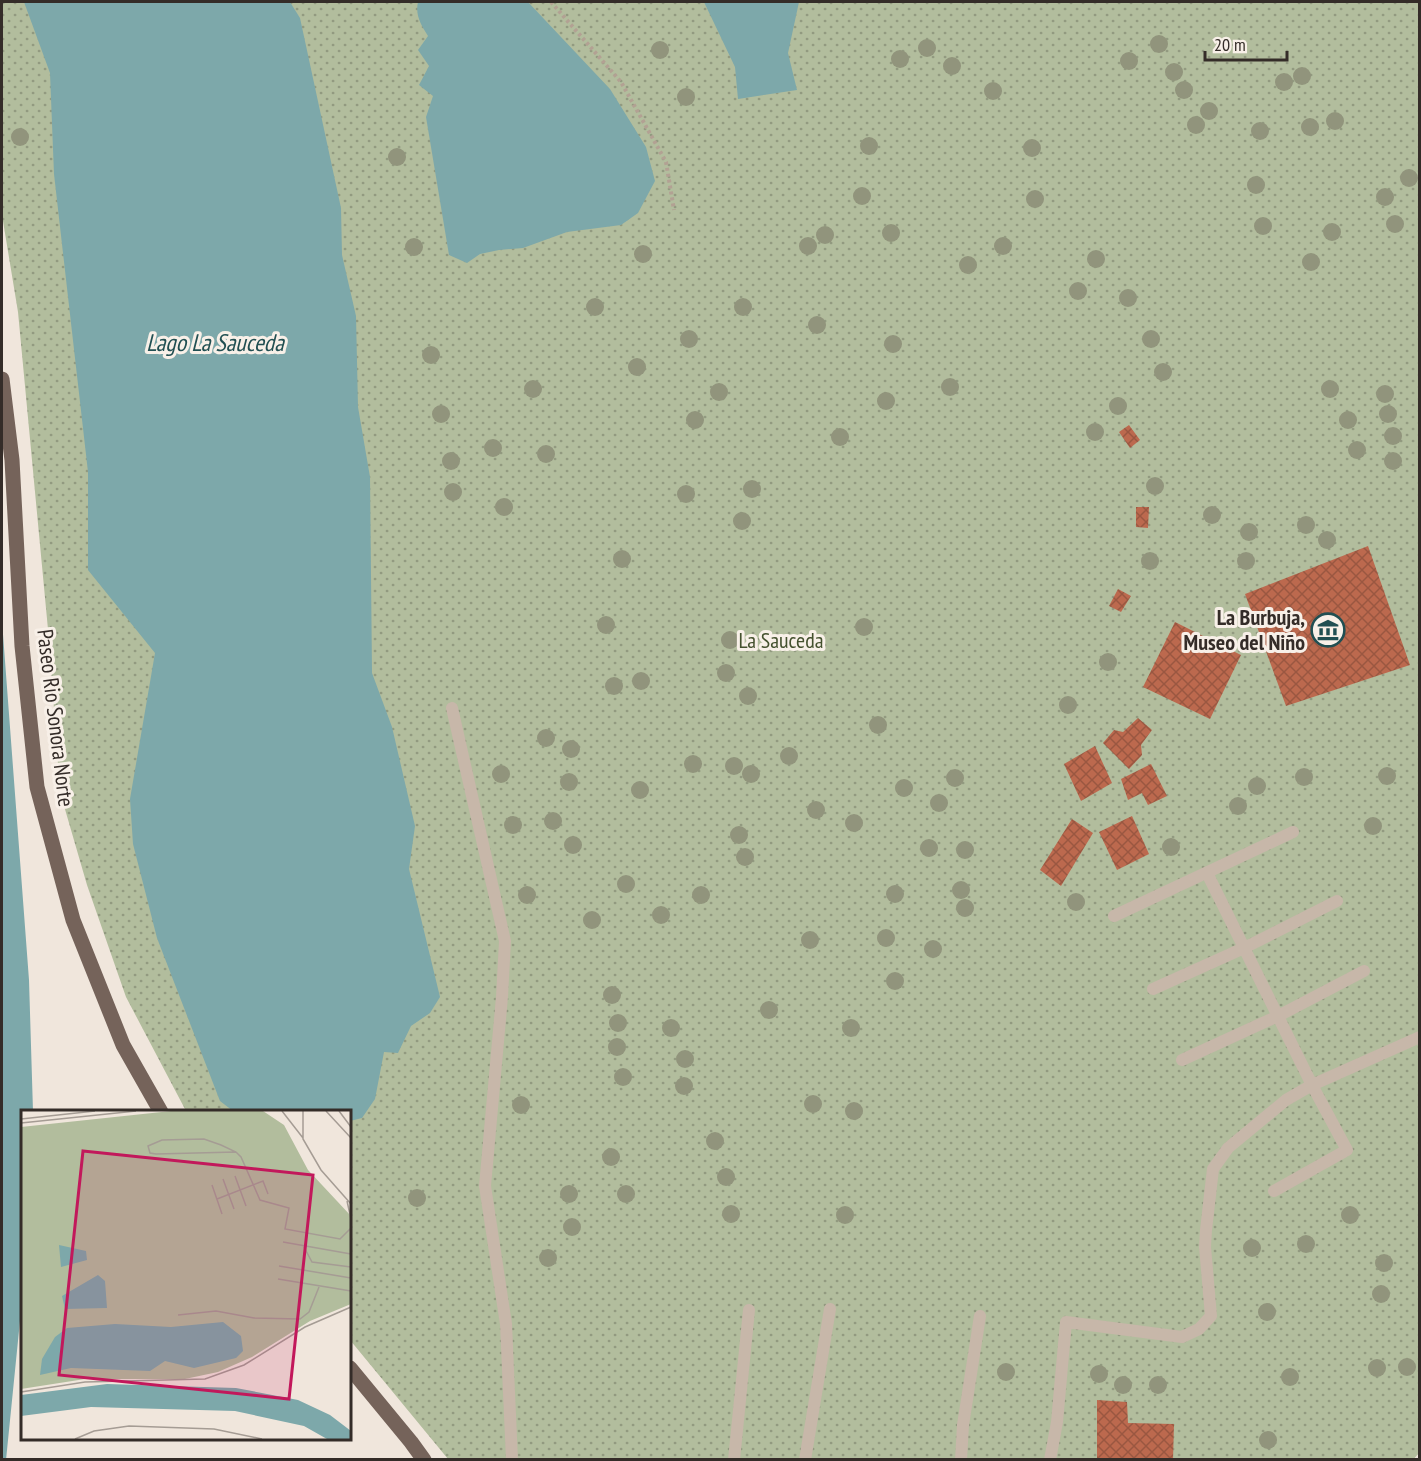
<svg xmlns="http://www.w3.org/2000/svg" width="1421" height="1461" viewBox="0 0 1421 1461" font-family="'PT Sans Narrow',sans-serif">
<defs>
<pattern id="park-dots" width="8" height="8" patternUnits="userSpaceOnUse" patternTransform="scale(1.5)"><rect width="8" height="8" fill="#b2bd9d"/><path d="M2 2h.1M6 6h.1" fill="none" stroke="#929a80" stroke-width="1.8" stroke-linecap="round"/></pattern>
<pattern id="building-cross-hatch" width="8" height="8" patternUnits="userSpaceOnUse" patternTransform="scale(1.5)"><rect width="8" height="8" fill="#bc694e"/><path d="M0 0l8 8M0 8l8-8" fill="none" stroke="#9a5741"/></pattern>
</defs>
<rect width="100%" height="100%" fill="#f0e6dc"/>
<!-- park -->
<path fill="url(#park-dots)" d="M2,2H1419V1453L1413,1460L448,1459L350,1340V1112L186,1111L126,997L87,885L60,792L49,640L18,312L2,215Z"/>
<!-- water -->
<path fill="#7da8aa" d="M24,2H290L300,18L341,208L342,255L356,316L358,407L370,477L372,673L392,727L415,826L409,869L440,997L430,1013L411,1026L398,1053L384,1052L375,1099L362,1118L350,1121V1112L233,1111L220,1101L157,938L133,844L130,799L155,653L88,570V472L54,174L50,73Z
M418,2H528L610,89L646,147L655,181L638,213L621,225L567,232L523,248L499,250L480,254L467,263L449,255L426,117L433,96L419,85L429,66L418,50L428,36C421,25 415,15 418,2Z
M704,2H799L788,53L797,90L738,99L735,67Z
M2,621L29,980L33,1111L22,1112V1301L6,1460L2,1459Z"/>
<!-- building -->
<path fill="url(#building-cross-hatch)" d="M1129,425L1140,440L1130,448L1119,432Z
M1136,507H1149L1148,528L1136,527Z
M1368,546L1410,665L1286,706L1245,594Z
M1118,589L1131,596L1121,612L1109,606Z
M1175,622L1241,655L1210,719L1143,687Z
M1138,718L1152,730L1141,745L1142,755L1129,769L1103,743L1114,730L1123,732Z
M1095,746L1112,783L1081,801L1064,764Z
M1151,764L1167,796L1148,805L1142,793L1128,800L1121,779Z
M1132,816L1149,854L1117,870L1099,832Z
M1072,819L1093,833L1061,886L1040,870Z
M1097,1400L1127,1402L1128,1423L1174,1424L1173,1460H1097Z"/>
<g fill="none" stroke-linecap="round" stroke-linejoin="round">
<!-- path -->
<path stroke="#b2a193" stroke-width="4" stroke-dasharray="3 3" stroke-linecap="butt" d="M551,2L621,82L666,162L674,210"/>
<!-- service -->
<path stroke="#c7b7a9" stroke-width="12" d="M452,708L505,941L502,997L485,1186L506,1324L512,1460
M1207,873L1312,1085L1347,1150L1274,1191
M1114,916L1293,832
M1153,989L1244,948L1337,901
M1182,1060L1278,1016L1364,971
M734,1460L749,1310
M805,1460L830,1309
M961,1460L963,1425L980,1316
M1050,1460L1057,1422L1066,1322L1182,1337L1199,1329L1211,1316L1205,1247L1206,1230L1213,1169L1228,1148L1286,1100L1312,1085L1420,1037"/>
<!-- primary -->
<path stroke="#75635a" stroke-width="15" d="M2,379L12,460L22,646L37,787L73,920L123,1045L161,1112
M350,1368L411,1442L424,1460"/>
</g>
<!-- trees -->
<g fill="#91947c">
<circle cx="1159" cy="44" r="9"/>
<circle cx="927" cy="48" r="9"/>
<circle cx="660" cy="50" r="9"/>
<circle cx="900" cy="59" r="9"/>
<circle cx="1129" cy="61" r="9"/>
<circle cx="952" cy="66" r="9"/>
<circle cx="1174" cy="72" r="9"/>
<circle cx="1302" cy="76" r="9"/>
<circle cx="1284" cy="82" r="9"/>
<circle cx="1184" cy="90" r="9"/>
<circle cx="993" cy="91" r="9"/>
<circle cx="686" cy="97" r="9"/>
<circle cx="1209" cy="111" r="9"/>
<circle cx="1335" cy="121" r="9"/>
<circle cx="1196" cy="125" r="9"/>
<circle cx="1310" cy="127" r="9"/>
<circle cx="1260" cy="131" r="9"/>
<circle cx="20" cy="137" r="9"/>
<circle cx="869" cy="146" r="9"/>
<circle cx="1032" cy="148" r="9"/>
<circle cx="397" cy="157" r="9"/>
<circle cx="1409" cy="178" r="9"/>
<circle cx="1256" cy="185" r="9"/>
<circle cx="862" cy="196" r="9"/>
<circle cx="1385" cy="197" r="9"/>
<circle cx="1035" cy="199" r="9"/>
<circle cx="1395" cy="224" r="9"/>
<circle cx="1263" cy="226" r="9"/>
<circle cx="1332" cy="232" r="9"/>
<circle cx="891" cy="233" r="9"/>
<circle cx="825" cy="235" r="9"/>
<circle cx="808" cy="246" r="9"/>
<circle cx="1003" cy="246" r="9"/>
<circle cx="414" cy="247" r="9"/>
<circle cx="643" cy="254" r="9"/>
<circle cx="1096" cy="259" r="9"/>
<circle cx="1311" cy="262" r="9"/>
<circle cx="968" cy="265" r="9"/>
<circle cx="1078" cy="291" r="9"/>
<circle cx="1128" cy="298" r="9"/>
<circle cx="595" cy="307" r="9"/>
<circle cx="743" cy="307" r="9"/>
<circle cx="817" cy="325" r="9"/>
<circle cx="689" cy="339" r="9"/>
<circle cx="1151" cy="339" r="9"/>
<circle cx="893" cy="344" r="9"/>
<circle cx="431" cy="355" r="9"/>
<circle cx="637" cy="367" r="9"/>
<circle cx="1163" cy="372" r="9"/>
<circle cx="950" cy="387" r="9"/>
<circle cx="533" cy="389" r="9"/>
<circle cx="1330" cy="389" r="9"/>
<circle cx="719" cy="392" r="9"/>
<circle cx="1385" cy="394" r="9"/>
<circle cx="886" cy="401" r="9"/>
<circle cx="1118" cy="406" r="9"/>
<circle cx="441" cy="414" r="9"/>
<circle cx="1388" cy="414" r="9"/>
<circle cx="695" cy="420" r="9"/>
<circle cx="1348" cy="420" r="9"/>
<circle cx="1095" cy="432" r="9"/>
<circle cx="1393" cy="436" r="9"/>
<circle cx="840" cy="437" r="9"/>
<circle cx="493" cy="448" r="9"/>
<circle cx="1357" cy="450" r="9"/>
<circle cx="546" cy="454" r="9"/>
<circle cx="451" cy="461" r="9"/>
<circle cx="1393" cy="461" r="9"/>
<circle cx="1155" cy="486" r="9"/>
<circle cx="752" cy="489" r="9"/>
<circle cx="453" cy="492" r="9"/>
<circle cx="686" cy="494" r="9"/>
<circle cx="504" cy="507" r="9"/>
<circle cx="1212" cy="515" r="9"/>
<circle cx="742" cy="521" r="9"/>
<circle cx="1306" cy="525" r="9"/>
<circle cx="1249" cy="532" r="9"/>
<circle cx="1327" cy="540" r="9"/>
<circle cx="622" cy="559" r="9"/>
<circle cx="1150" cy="561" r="9"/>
<circle cx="1246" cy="561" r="9"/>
<circle cx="606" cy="625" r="9"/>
<circle cx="864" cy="627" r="9"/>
<circle cx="730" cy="640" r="9"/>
<circle cx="1108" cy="662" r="9"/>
<circle cx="726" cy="673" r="9"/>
<circle cx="641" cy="681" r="9"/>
<circle cx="614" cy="686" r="9"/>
<circle cx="748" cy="696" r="9"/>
<circle cx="1068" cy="705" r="9"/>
<circle cx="878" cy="725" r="9"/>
<circle cx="546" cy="738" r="9"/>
<circle cx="571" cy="749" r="9"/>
<circle cx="789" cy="756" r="9"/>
<circle cx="693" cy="764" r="9"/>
<circle cx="734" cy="766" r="9"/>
<circle cx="501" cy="774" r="9"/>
<circle cx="751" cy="774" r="9"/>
<circle cx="1387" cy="776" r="9"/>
<circle cx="1304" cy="777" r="9"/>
<circle cx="955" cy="778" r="9"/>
<circle cx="569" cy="782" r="9"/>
<circle cx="1257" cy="786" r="9"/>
<circle cx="904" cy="788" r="9"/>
<circle cx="640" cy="790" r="9"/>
<circle cx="939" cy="803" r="9"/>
<circle cx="1238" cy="806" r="9"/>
<circle cx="816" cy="810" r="9"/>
<circle cx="553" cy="821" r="9"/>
<circle cx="854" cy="823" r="9"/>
<circle cx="513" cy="825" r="9"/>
<circle cx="1373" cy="826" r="9"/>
<circle cx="739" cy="835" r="9"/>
<circle cx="573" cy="845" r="9"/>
<circle cx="1171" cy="847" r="9"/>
<circle cx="929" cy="848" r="9"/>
<circle cx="965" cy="850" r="9"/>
<circle cx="745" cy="857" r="9"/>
<circle cx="626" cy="884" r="9"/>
<circle cx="961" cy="890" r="9"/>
<circle cx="895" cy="894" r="9"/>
<circle cx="527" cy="895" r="9"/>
<circle cx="701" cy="895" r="9"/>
<circle cx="1076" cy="902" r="9"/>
<circle cx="965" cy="908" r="9"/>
<circle cx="661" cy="915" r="9"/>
<circle cx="592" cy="920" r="9"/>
<circle cx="886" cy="938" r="9"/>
<circle cx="810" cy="940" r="9"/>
<circle cx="933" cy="949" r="9"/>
<circle cx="895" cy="981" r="9"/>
<circle cx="612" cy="995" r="9"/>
<circle cx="769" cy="1010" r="9"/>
<circle cx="618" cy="1023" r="9"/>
<circle cx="671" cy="1028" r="9"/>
<circle cx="851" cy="1028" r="9"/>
<circle cx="617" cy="1047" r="9"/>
<circle cx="685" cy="1059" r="9"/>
<circle cx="623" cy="1077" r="9"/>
<circle cx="684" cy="1086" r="9"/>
<circle cx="813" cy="1104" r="9"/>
<circle cx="521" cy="1105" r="9"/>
<circle cx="854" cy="1111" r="9"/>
<circle cx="715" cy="1141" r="9"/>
<circle cx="611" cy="1157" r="9"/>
<circle cx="726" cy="1177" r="9"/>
<circle cx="569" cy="1194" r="9"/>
<circle cx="626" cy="1194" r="9"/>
<circle cx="417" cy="1198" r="9"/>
<circle cx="731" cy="1214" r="9"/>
<circle cx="845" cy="1215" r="9"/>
<circle cx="1350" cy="1215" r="9"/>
<circle cx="572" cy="1227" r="9"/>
<circle cx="1306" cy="1244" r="9"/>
<circle cx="1252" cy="1248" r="9"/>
<circle cx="548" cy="1258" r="9"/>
<circle cx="1384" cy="1263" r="9"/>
<circle cx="1381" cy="1294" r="9"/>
<circle cx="1267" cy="1312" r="9"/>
<circle cx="1407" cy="1367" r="9"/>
<circle cx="1377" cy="1368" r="9"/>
<circle cx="1006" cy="1372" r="9"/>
<circle cx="1099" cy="1374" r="9"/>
<circle cx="1290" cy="1377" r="9"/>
<circle cx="1123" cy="1385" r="9"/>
<circle cx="1158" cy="1385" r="9"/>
<circle cx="1268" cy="1440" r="9"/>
</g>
<!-- icons -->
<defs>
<g id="museum-ring" transform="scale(1.725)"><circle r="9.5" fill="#f8f0e8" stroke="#214f52" stroke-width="1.5"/><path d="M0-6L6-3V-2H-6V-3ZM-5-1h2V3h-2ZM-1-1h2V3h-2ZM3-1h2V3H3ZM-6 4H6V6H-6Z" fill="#214f52"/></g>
</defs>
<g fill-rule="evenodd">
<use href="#museum-ring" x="1328" y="630"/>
</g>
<g text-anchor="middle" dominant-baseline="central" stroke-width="6" stroke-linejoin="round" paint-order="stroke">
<!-- poi labels -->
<g font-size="22" font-weight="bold" fill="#342c28" stroke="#f8f0e8" text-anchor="end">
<text x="1305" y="617">La Burbuja,<tspan x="1305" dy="25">Museo del Niño</tspan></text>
</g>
<!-- park labels -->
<g font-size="22" fill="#44512e" stroke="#f8f0e8">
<text x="781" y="640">La Sauceda</text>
</g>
<!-- street labels -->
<g font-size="22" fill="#342c28" stroke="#f8f0e8">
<text transform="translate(56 718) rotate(83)">Paseo Rio Sonora Norte</text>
</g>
<!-- water labels -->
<g font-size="24" font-style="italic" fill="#214f52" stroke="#f8f0e8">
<text x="215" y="342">Lago La Sauceda</text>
</g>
</g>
<!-- overview -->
<g transform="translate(21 1110)">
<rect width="330" height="330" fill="#f0e6dc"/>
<path d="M150,1H242L263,15L287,60L330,106V194L289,211L231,247L197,262L164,269H64L0,279V17Z" fill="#b2bd9d"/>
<path d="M38,135L65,141L66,150L40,157ZM77,165L84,171L86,198L44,199L41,186ZM202,212L220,226L222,241L215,248L173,258L144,251L129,261L50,258L19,265L21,249L34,227L46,218L94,214L150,217ZM86,274L215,278L277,290L309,305L330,321V329H306L283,316L214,301L70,297L0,306V285Z" fill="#7da8aa"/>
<path fill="none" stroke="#a59c94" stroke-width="1.5" d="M261,1L282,28M282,1V29L300,60L330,94M305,1L330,28M318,1L330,17M0,9L74,1M0,13L115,1M215,42L135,44L129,43L127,36L141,30L183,29L200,35L215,42L220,47L239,90L268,98L264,119L319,129L330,118M214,66L225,96M202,69L213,99M191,75L201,104M196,89L242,71L247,84M326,91L330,109M262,132L330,144M283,137L291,152L330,157M258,156L330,168M257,169L330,181M157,205L195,201L233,208L279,209L288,202L298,177M0,282L64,272L184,269L223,255L284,217L330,197M54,329L73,321L108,316L193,319L241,329"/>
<path fill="#c2185b" fill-opacity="0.15" stroke="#c2185b" stroke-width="3" d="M62,41L292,65L268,289L38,265Z"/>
<rect width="330" height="330" fill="none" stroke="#342c28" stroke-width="3"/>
</g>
<!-- border -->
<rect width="1421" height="1461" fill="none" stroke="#342c28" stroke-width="6"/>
<!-- scale -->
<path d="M1205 51v9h82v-9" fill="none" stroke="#342c28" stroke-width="3"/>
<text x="1214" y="51" font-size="18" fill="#342c28" stroke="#f8f0e8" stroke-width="4.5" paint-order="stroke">20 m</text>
</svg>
